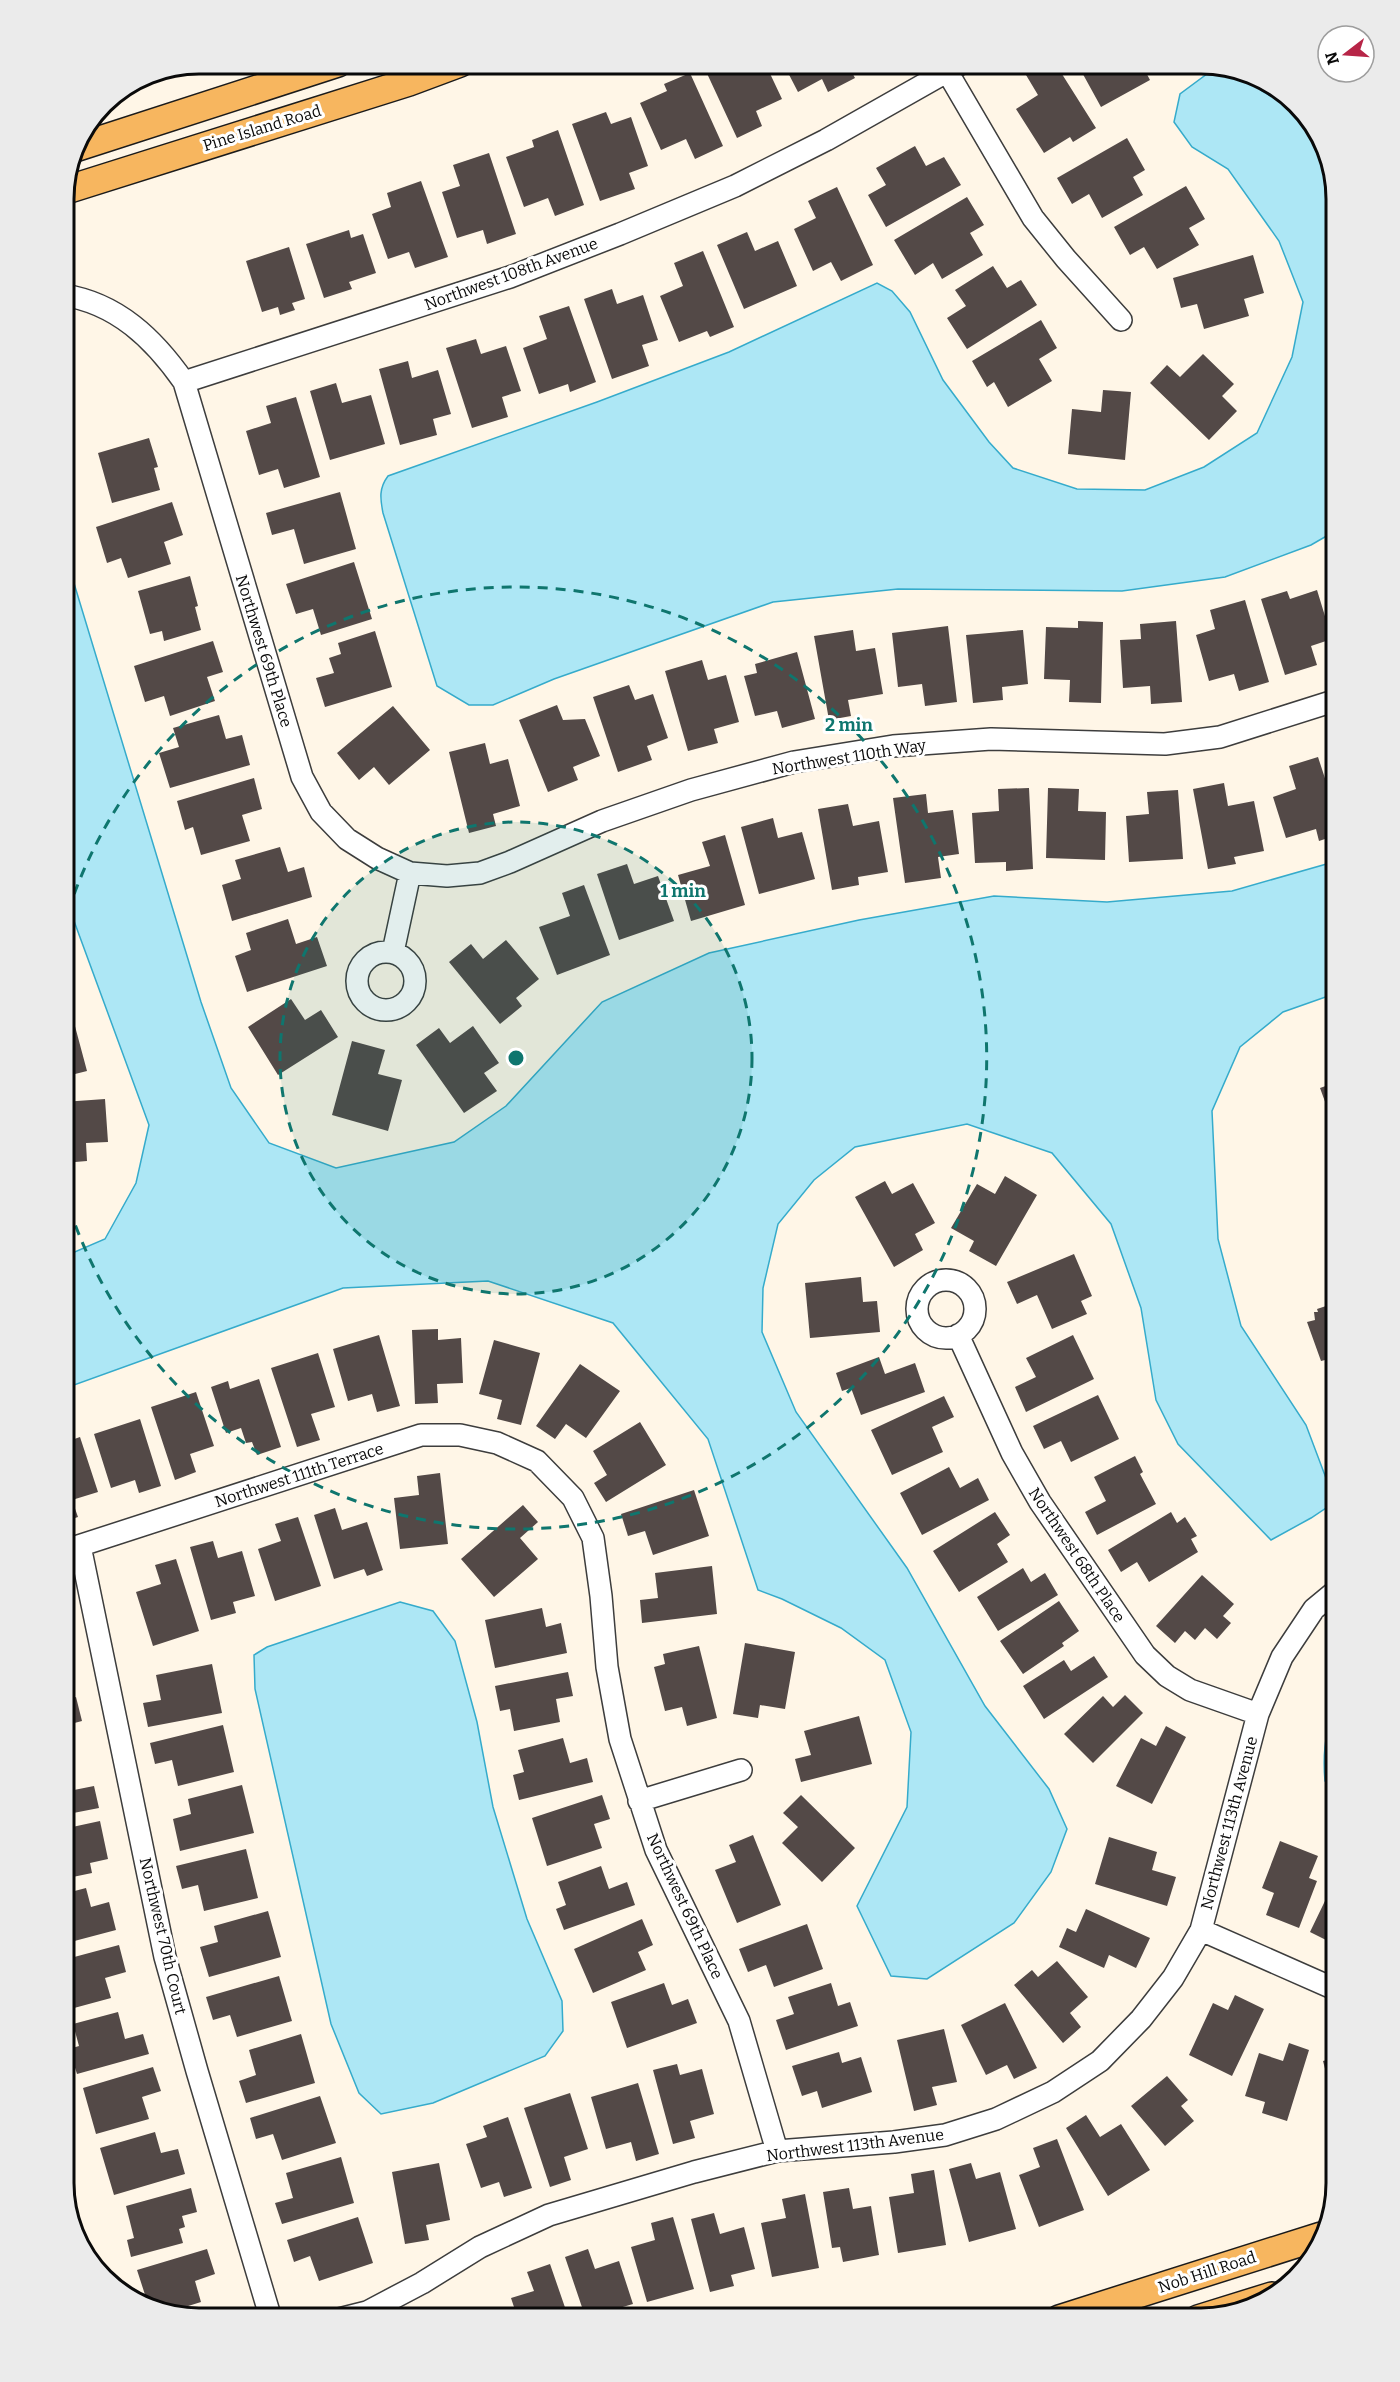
<svg xmlns="http://www.w3.org/2000/svg" width="1400" height="2382" viewBox="0 0 1400 2382" font-family="Bitter,serif">
<rect width="100%" height="100%" fill="#fff6e7"/>
<!-- water -->
<path fill="#ade7f5" stroke="#35abcb" stroke-width="1.5" d="M1215,68L1241,74L1262,91L1298,111L1323,139L1337,199V530L1311,545L1225,577L1122,591L898,589L773,602L554,679L493,705H469L437,686L383,513C380,498 379,488 388,476L597,402L729,352L877,283L892,291L910,312L943,380L989,442L1013,468L1077,489L1145,490L1204,467L1257,433L1292,357L1303,302L1279,241L1228,169L1192,147L1174,122L1180,94Z
M63,547L201,1002L231,1088L269,1143L336,1168L454,1142L506,1106L602,1002L709,953L859,920L994,896L1107,902L1232,891L1337,861V993L1283,1012L1240,1047L1212,1111L1218,1239L1241,1326L1306,1425L1335,1502L1311,1518L1271,1540L1178,1444L1156,1400L1141,1308L1111,1224L1052,1153L967,1124L855,1147L814,1180L778,1224L763,1288L762,1332L796,1412L907,1568L985,1706L1049,1789L1067,1829L1051,1872L1014,1923L927,1979L891,1976L857,1906L907,1807L911,1732L885,1660L841,1628L782,1599L758,1590L708,1439L613,1323L488,1281L343,1288L63,1389V1257L105,1239L136,1183L149,1125L63,891Z
M400,1602L433,1611L455,1641L477,1722L493,1807L527,1919L562,2001L563,2031L545,2056L433,2103L381,2114L359,2093L331,2024L255,1689L254,1655L267,1647Z
M1337,1708V1787L1325,1781C1323,1757 1324,1729 1337,1708Z"/>
<!-- building -->
<path fill="#534947" d="M712,63H742L743,65L765,63L782,99L756,111L762,126L737,138L704,67Z
M783,63H847L855,78L828,92L822,79L798,92Z
M866,63H883L870,70Z
M1044,63H1055L1096,128L1073,142L1070,137L1044,153L1016,109L1038,95L1026,75Z
M1085,63H1141L1150,80L1101,107L1079,67Z
M690,73L723,146L695,159L686,139L661,150L640,103L667,91L664,84Z
M606,112L611,124L631,117L648,166L629,173L635,189L600,201L572,124Z
M558,130L584,205L555,216L548,198L524,207L506,157L534,147L532,140Z
M1127,138L1145,170L1133,177L1143,195L1102,218L1089,194L1072,204L1057,178Z
M915,146L926,166L944,157L961,185L886,227L868,195L886,185L876,168Z
M489,153L516,234L487,244L483,230L457,238L442,192L460,186L453,165Z
M421,181L448,257L415,268L409,252L388,259L372,214L391,207L387,193Z
M1186,186L1205,219L1189,228L1199,245L1157,269L1144,247L1130,255L1114,227Z
M837,187L873,265L841,281L831,262L813,271L794,229L816,218L808,201Z
M967,197L984,225L970,233L983,255L942,279L933,263L915,275L894,240Z
M349,230L351,238L363,234L376,273L349,282L352,289L324,298L306,244Z
M747,232L755,251L778,241L797,286L744,309L717,245Z
M289,247L305,299L292,303L295,310L280,315L278,307L262,312L246,261Z
M703,251L734,327L710,337L707,331L679,342L660,296L683,286L674,263Z
M1253,255L1264,293L1244,299L1249,316L1204,329L1197,304L1181,308L1173,278Z
M993,266L1007,288L1021,280L1037,305L967,349L947,318L966,306L955,290Z
M612,289L617,304L643,295L658,340L642,345L649,366L612,379L584,299Z
M569,306L596,382L570,392L568,384L539,394L523,348L547,339L539,316Z
M1041,320L1057,348L1039,359L1052,381L1008,407L994,382L987,387L972,361Z
M476,339L481,354L506,346L521,391L502,397L508,417L472,428L446,348Z
M1203,354L1234,384L1222,396L1237,411L1209,440L1150,383L1167,365L1180,377Z
M408,361L412,378L438,370L451,414L433,419L437,435L400,445L379,369Z
M336,383L342,403L371,395L385,444L330,460L310,391Z
M1103,390L1131,392L1125,460L1068,454L1072,409L1101,412Z
M296,397L320,477L284,488L278,469L259,475L246,431L271,423L266,406Z
M149,438L158,467L154,468L160,490L112,503L98,453Z
M340,492L356,549L304,564L294,529L272,535L266,513Z
M172,502L183,535L164,542L171,564L128,578L121,558L107,563L96,527Z
M354,562L372,619L321,635L313,609L296,614L286,584Z
M190,576L198,606L195,607L201,630L164,641L162,631L150,634L138,591Z
M1317,590L1332,639L1311,646L1317,665L1285,675L1261,599L1287,591L1290,599Z
M1245,600L1269,682L1239,691L1234,674L1209,681L1196,635L1215,629L1210,610Z
M1078,621L1103,622L1101,703L1069,702L1070,680L1044,679L1046,627L1078,628Z
M1176,621L1182,702L1151,704L1150,686L1123,688L1120,640L1141,639L1140,624Z
M948,626L957,702L925,706L922,684L898,687L892,633Z
M853,630L856,651L875,648L883,694L848,700L851,716L829,720L814,636Z
M1023,630L1028,684L1002,687L1003,700L973,703L966,635Z
M375,631L392,687L325,707L316,678L334,673L329,658L341,654L338,643Z
M213,641L223,672L207,677L215,701L170,716L164,696L145,702L134,666Z
M797,652L815,719L782,728L777,711L755,716L744,676L757,673L755,664Z
M702,660L708,680L726,675L739,722L714,729L718,743L688,751L665,671Z
M629,685L635,700L653,694L668,738L647,746L652,760L618,772L593,697Z
M557,705L563,720L585,719L600,756L573,767L578,780L548,792L519,720Z
M393,706L430,750L389,785L374,767L359,780L337,753Z
M219,715L226,739L242,735L250,765L170,788L159,753L179,747L173,728Z
M485,743L490,764L508,759L520,806L493,814L496,826L469,833L449,752Z
M1337,750V767L1332,752Z
M1318,757L1337,815V835L1319,841L1316,829L1286,838L1273,797L1296,789L1289,766Z
M254,778L262,809L242,815L250,841L201,855L193,827L185,830L177,801Z
M1224,783L1228,806L1254,801L1264,851L1234,857L1236,864L1208,869L1193,789Z
M1029,788L1033,869L1006,871V862L975,863L972,813L999,811L998,789Z
M1048,788L1079,789L1078,811L1106,812L1105,860L1046,858Z
M1178,790L1183,859L1129,862L1126,816L1149,814L1147,792Z
M926,794L928,813L953,810L959,854L938,857L941,878L905,883L893,798Z
M848,804L853,826L879,821L888,872L858,877L859,885L832,890L818,809Z
M773,818L778,838L802,832L815,879L759,894L741,827Z
M725,835L745,905L691,921L678,875L710,866L702,842Z
M280,847L288,872L304,867L312,897L232,921L222,885L241,879L235,860Z
M627,864L634,884L658,876L674,921L619,940L597,874Z
M584,885L610,955L557,975L539,927L570,916L562,893Z
M288,919L296,944L317,937L327,966L247,992L235,956L251,950L246,933Z
M506,940L539,979L516,998L522,1006L500,1024L449,962L471,944L483,959Z
M291,999L305,1020L321,1010L338,1037L278,1075L248,1027Z
M72,1015L87,1071L63,1077V1018Z
M473,1026L499,1063L484,1073L497,1091L464,1113L416,1045L439,1028L450,1043Z
M352,1041L385,1050L378,1074L402,1080L388,1131L332,1115Z
M1337,1082V1116L1331,1118L1320,1088Z
M105,1099L108,1142L86,1143L87,1161L63,1163V1102Z
M1005,1176L1037,1195L996,1266L969,1251L974,1241L951,1228L977,1184L995,1194Z
M885,1181L892,1194L913,1183L935,1223L915,1234L923,1250L894,1267L855,1197Z
M1074,1254L1092,1296L1081,1301L1087,1314L1052,1329L1037,1295L1017,1304L1007,1282Z
M861,1277L863,1302L877,1301L880,1332L810,1338L805,1283Z
M1332,1304V1306L1337,1304V1363L1331,1366L1329,1359L1321,1361L1307,1322L1315,1320L1314,1312H1318L1317,1309Z
M438,1329V1340L461,1338L463,1383L437,1384L438,1403L415,1404L412,1330Z
M379,1335L400,1406L377,1412L372,1394L348,1401L333,1349Z
M1073,1335L1094,1379L1026,1412L1015,1387L1036,1377L1026,1358Z
M494,1340L540,1353L521,1425L497,1419L502,1400L479,1394Z
M318,1353L335,1407L311,1414L320,1440L297,1447L271,1368Z
M879,1357L885,1374L915,1363L925,1392L861,1415L851,1388L842,1391L836,1373Z
M580,1364L620,1391L586,1438L566,1424L555,1439L536,1426Z
M259,1379L281,1447L257,1455L252,1442L246,1443L241,1428L226,1433L211,1387L228,1381L230,1389Z
M196,1392L214,1446L190,1454L196,1472L175,1480L151,1407Z
M1098,1395L1119,1439L1071,1462L1061,1441L1044,1449L1033,1426Z
M944,1396L954,1417L932,1427L943,1452L892,1475L871,1430Z
M140,1419L161,1486L139,1493L135,1480L111,1488L94,1434Z
M640,1422L666,1465L606,1502L594,1483L607,1475L593,1451Z
M80,1437L98,1492L72,1500L78,1517L63,1522V1443Z
M1135,1456L1143,1472L1140,1474L1156,1504L1097,1535L1085,1512L1106,1501L1094,1477Z
M949,1467L960,1488L978,1478L989,1500L922,1535L900,1493Z
M440,1473L448,1544L400,1549L394,1498L419,1495L417,1476Z
M694,1490L709,1536L653,1555L645,1531L628,1536L621,1514Z
M523,1505L538,1522L520,1538L538,1559L494,1597L461,1559Z
M335,1508L342,1530L367,1522L383,1570L367,1576L364,1569L334,1579L314,1515Z
M995,1512L1010,1535L997,1544L1008,1562L959,1592L933,1551Z
M1171,1512L1177,1523L1185,1517L1197,1536L1191,1539L1198,1552L1149,1582L1137,1562L1121,1572L1108,1550Z
M298,1517L321,1586L275,1601L258,1549L281,1541L275,1524Z
M213,1541L218,1558L242,1551L255,1596L233,1602L236,1613L211,1620L190,1547Z
M176,1559L199,1631L153,1646L136,1592L161,1584L155,1565Z
M712,1566L717,1614L642,1623L640,1600L658,1598L655,1573Z
M1023,1568L1031,1582L1045,1573L1058,1595L998,1631L977,1597Z
M1202,1575L1234,1604L1223,1616L1231,1623L1217,1639L1205,1628L1195,1640L1185,1631L1175,1643L1156,1626Z
M1059,1601L1079,1631L1062,1643L1064,1646L1023,1674L1000,1641Z
M542,1608L546,1627L561,1623L567,1653L495,1668L485,1620Z
M745,1643L795,1652L785,1709L760,1705L758,1718L733,1714Z
M699,1646L717,1718L687,1726L682,1707L665,1711L654,1667L665,1664L663,1654Z
M1094,1656L1108,1677L1044,1719L1023,1686L1064,1660L1071,1671Z
M212,1664L222,1713L148,1727L143,1703L161,1700L156,1675Z
M568,1672L573,1696L556,1699L560,1722L514,1731L510,1709L500,1711L495,1686Z
M1125,1695L1143,1713L1093,1763L1064,1734L1103,1696L1113,1707Z
M76,1697L82,1721L63,1726V1701Z
M859,1716L872,1764L801,1782L795,1759L811,1755L804,1731Z
M223,1725L234,1772L178,1786L172,1760L155,1764L150,1743Z
M1166,1726L1186,1737L1152,1804L1116,1786L1141,1738L1156,1746Z
M63,1733L68,1748L63,1749Z
M563,1738L570,1763L587,1758L593,1782L519,1800L513,1775L524,1772L518,1750Z
M63,1769L69,1791L94,1786L99,1808L63,1815Z
M242,1785L254,1833L180,1851L173,1819L191,1814L188,1799Z
M602,1795L610,1819L594,1824L602,1848L547,1866L532,1818Z
M801,1795L855,1848L822,1882L782,1843L798,1827L783,1813Z
M100,1821L108,1859L90,1863L92,1873L63,1879V1829Z
M753,1835L781,1905L737,1923L715,1870L736,1862L729,1845Z
M1109,1837L1157,1852L1152,1870L1176,1877L1167,1906L1095,1884Z
M1280,1841L1318,1856L1309,1878L1317,1881L1299,1928L1266,1915L1274,1893L1262,1888Z
M246,1849L258,1898L204,1911L198,1885L182,1889L176,1866Z
M601,1866L609,1889L627,1882L635,1905L564,1930L556,1909L566,1905L558,1882Z
M1337,1876V1931L1332,1943L1310,1932Z
M86,1888L91,1907L109,1902L116,1930L63,1944V1894Z
M1086,1909L1150,1938L1136,1968L1109,1955L1104,1968L1059,1947L1067,1928L1076,1932Z
M268,1911L281,1957L209,1977L200,1947L218,1942L214,1926Z
M642,1919L653,1945L638,1952L646,1970L593,1993L574,1949Z
M807,1924L823,1969L774,1987L766,1965L748,1972L739,1949Z
M119,1945L126,1972L105,1978L111,1998L63,2011V1960Z
M1057,1961L1088,1997L1070,2013L1081,2027L1063,2043L1014,1985L1032,1970L1038,1977Z
M279,1976L292,2021L237,2037L230,2015L213,2020L206,1997Z
M664,1983L672,2005L688,1999L697,2023L627,2048L611,2002Z
M831,1983L838,2006L850,2002L858,2026L786,2050L776,2020L794,2014L788,1997Z
M1235,1995L1264,2009L1232,2076L1189,2055L1213,2003L1228,2010Z
M1005,2003L1037,2068L1014,2079L1007,2065L986,2075L961,2025Z
M118,2012L125,2039L143,2034L149,2054L77,2074L69,2049L79,2046L73,2024Z
M944,2029L957,2082L932,2087L937,2105L914,2111L897,2040Z
M301,2034L315,2083L246,2103L239,2081L256,2075L249,2050Z
M1289,2043L1309,2050L1287,2121L1262,2113L1265,2102L1245,2096L1259,2053L1283,2061Z
M839,2052L842,2063L861,2057L872,2092L822,2108L817,2091L802,2096L792,2066Z
M1337,2057V2111H1336L1323,2061Z
M677,2064L680,2075L702,2069L714,2114L690,2121L695,2138L673,2144L653,2070Z
M153,2067L161,2091L142,2097L149,2119L96,2134L83,2088Z
M1167,2076L1188,2100L1181,2106L1194,2121L1165,2146L1131,2106Z
M638,2083L659,2154L636,2161L631,2142L606,2149L591,2097Z
M570,2093L588,2149L564,2157L571,2180L550,2187L524,2108Z
M320,2096L336,2143L282,2160L273,2134L256,2139L250,2118Z
M1086,2115L1100,2137L1121,2124L1150,2170L1108,2196L1066,2128Z
M508,2117L532,2188L504,2197L499,2182L481,2188L466,2144L487,2137L483,2126Z
M155,2132L161,2153L178,2149L185,2174L114,2195L100,2148Z
M1057,2139L1084,2210L1039,2227L1019,2175L1040,2167L1033,2148Z
M341,2157L354,2203L282,2224L275,2203L293,2198L286,2173Z
M439,2163L450,2220L426,2225L429,2240L405,2244L392,2172Z
M971,2163L976,2179L1000,2172L1016,2229L969,2242L949,2169Z
M934,2170L946,2245L898,2253L889,2197L914,2193L911,2174Z
M191,2188L197,2212L182,2216L185,2227L179,2229L183,2243L131,2257L127,2240L134,2238L126,2206Z
M849,2188L853,2209L871,2206L879,2255L843,2262L840,2247L832,2248L823,2192Z
M68,2189L82,2238L76,2240L65,2190Z
M805,2194L819,2268L772,2277L761,2223L786,2218L782,2199Z
M714,2213L720,2234L744,2227L755,2269L731,2275L734,2286L710,2292L691,2219Z
M358,2217L373,2263L319,2281L310,2256L294,2262L287,2240Z
M673,2217L694,2289L647,2302L631,2247L655,2240L651,2223Z
M207,2249L215,2274L195,2281L201,2302L169,2312L148,2304L137,2270Z
M588,2249L595,2269L619,2261L633,2304L609,2311L612,2319H586L565,2257Z
M550,2264L569,2319H518L511,2298L534,2291L527,2272Z
M455,2307L461,2319H436L435,2317Z
M487,2311L491,2319H472Z"/>
<g fill="none" stroke-linecap="round" stroke-linejoin="round">
<!-- minor casing -->
<g stroke="#3d3d3d" stroke-width="24">
<path id="minor" d="M948,73L1033,218L1066,259L1121,320
M63,295C117,303 154,339 184,382L302,777L321,812L347,839L377,858L410,873L447,876L480,873L510,862L602,821L691,790L794,762L893,746L991,739L1165,744L1220,737L1337,700
M184,382L510,277L620,234L735,186L826,140L962,63
M357 981a29 29 0 1 1 58 0a29 29 0 1 1-58 0Z
M393,952L410,873
M917 1309a29 29 0 1 1 58 0a29 29 0 1 1-58 0Z
M958,1335L1012,1453L1040,1502L1145,1655L1167,1676L1190,1690L1258,1714
M80,1546L165,1957L197,2071L271,2319
M63,1551L421,1435H460L497,1443L537,1461L573,1498L593,1538L601,1596L607,1667L620,1739L656,1850L739,2021L777,2151
M639,1801L741,1770
M1201,1930L1337,1990
M339,2319L367,2312L422,2283L480,2247L549,2215L694,2172L777,2151L894,2142L945,2135L996,2119L1053,2092L1100,2061L1141,2019L1173,1978L1201,1930L1258,1714L1282,1657L1314,1609L1337,1590"/>
</g>
<!-- major casing -->
<g stroke="#1b1b1b" stroke-width="30">
<path id="major" d="M75,148L338,63
M63,191L409,82L460,63
M1059,2319L1321,2236
M1198,2319L1272,2296"/>
</g>
<!-- minor -->
<use href="#minor" stroke="#fff" stroke-width="21"/>
<!-- major -->
<use href="#major" stroke="#f7b65f" stroke-width="27"/>
</g>
<!-- distance rings -->
<circle cx="516" cy="1058" r="236" fill="#0f766e" fill-opacity=".12"/>
<g fill="none" stroke="#0f766e" stroke-width="3" stroke-dasharray="10 8">
<circle cx="516" cy="1058" r="236"/>
<path d="M63 928A471 471 0 1 1 63 1188"/>
</g>
<g text-anchor="middle" dominant-baseline="central" stroke-width="6" stroke-linejoin="round" paint-order="stroke">
<!-- street labels -->
<g font-size="16" fill="#0a0a0a" stroke="#fff">
<text transform="translate(262 128) rotate(-17)">Pine Island Road</text>
<text transform="translate(511 274) rotate(-20)">Northwest 108th Avenue</text>
<text transform="translate(264 651) rotate(73)">Northwest 69th Place</text>
<text transform="translate(849 757) rotate(-9)">Northwest 110th Way</text>
<text transform="translate(299 1475) rotate(-18)">Northwest 111th Terrace</text>
<text transform="translate(1077 1555) rotate(56)">Northwest 68th Place</text>
<text transform="translate(1229 1823) rotate(-75)">Northwest 113th Avenue</text>
<text transform="translate(685 1906) rotate(65)">Northwest 69th Place</text>
<text transform="translate(163 1936) rotate(77)">Northwest 70th Court</text>
<text transform="translate(855 2145) rotate(-7)">Northwest 113th Avenue</text>
<text transform="translate(1207 2272) rotate(-18)">Nob Hill Road</text>
</g>
</g>
<!-- crop -->
<path d="M0 0H1400V2382H0ZM199 74H1201A125 125 0 0 1 1326 199V2183A125 125 0 0 1 1201 2308H199A125 125 0 0 1 74 2183V199A125 125 0 0 1 199 74Z" fill="#ebebeb" fill-rule="evenodd"/>
<path fill="none" stroke="#0a0a0a" stroke-width="3" d="M199 74H1201A125 125 0 0 1 1326 199V2183A125 125 0 0 1 1201 2308H199A125 125 0 0 1 74 2183V199A125 125 0 0 1 199 74Z"/>
<circle cx="516" cy="1058" r="9" fill="#0f766e" stroke="#fff" stroke-width="3"/>
<g font-size="18" text-anchor="middle" font-weight="bold" fill="#0f766e" stroke="#fff" stroke-width="6" stroke-linejoin="round" paint-order="stroke">
<text x="849" y="731">2 min</text>
<text x="683" y="897">1 min</text>
</g>
<!-- north arrow -->
<g transform="translate(1346 54) rotate(253)"><circle r="28" fill="#ffffff" stroke="#9d9d9d" stroke-width="1.5"/>
<path d="M0-4.5L10 22L0 15L-10 22Z" fill="#b72547"/>
<text y="-9" font-size="16" font-weight="bold" text-anchor="middle" fill="#0a0a0a">N</text>
</g>
</svg>
